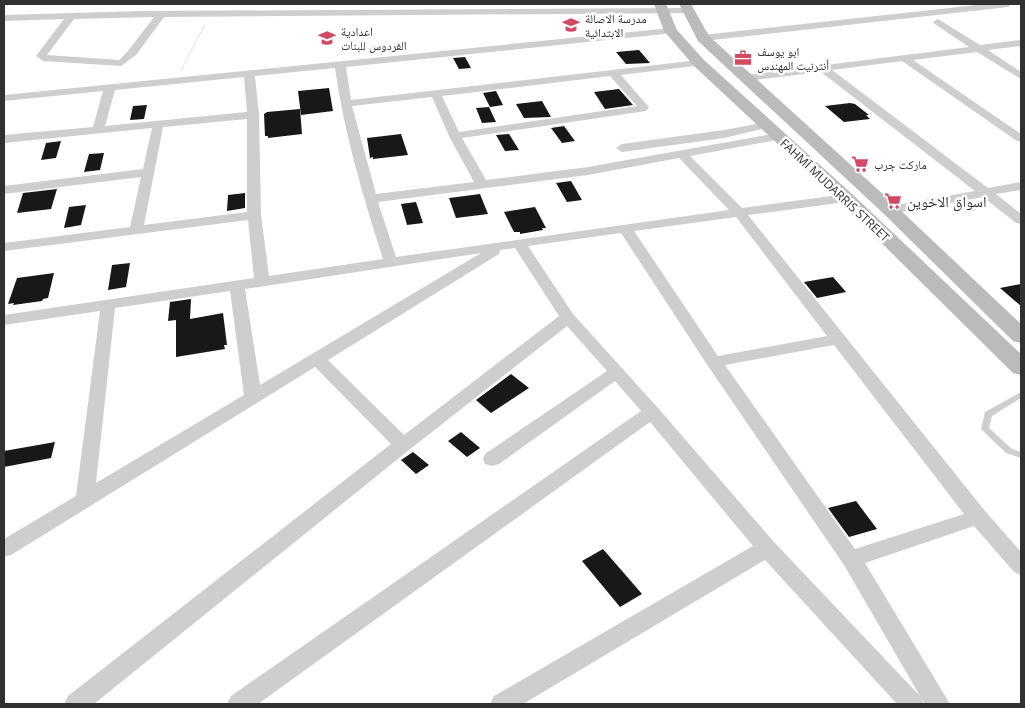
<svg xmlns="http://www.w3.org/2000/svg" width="1025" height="708" viewBox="0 0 1025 708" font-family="'Open Sans','Noto Naskh Arabic',sans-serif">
<rect width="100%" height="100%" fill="#fff"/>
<!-- building -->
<path fill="#181818" d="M639,50L650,63L626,64L616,52Z
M465,57L471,68L459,69L453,58Z
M329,88L333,111L301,115L298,91Z
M619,89L633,105L605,109L594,92Z
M496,91L503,105L490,107L483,93Z
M542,101L551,117L524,118L516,104Z
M850,103L855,104L869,115H866L870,119L844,122L825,106Z
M147,105L144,119L130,120L133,106Z
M489,107L496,122L482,123L476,108Z
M300,109L302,134L268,138V136H265L264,114L267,112Z
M564,126L575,141L562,143L551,128Z
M401,134L408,155L373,159V157L370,158L367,138Z
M509,134L519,150L505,151L496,135Z
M61,141L56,158L41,160L46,143Z
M104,153L100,170L84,172L89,154Z
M571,181L582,200L567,202L556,183Z
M57,189L51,209L17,213L23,193Z
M245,193V208L227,211L228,195Z
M480,194L488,214L456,218L449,198Z
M416,202L423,223L407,225L401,204Z
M86,205L81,225L64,228L69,207Z
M535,207L546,228H542L543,230L520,234V232H514L504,212Z
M130,263L126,287L108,290L112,265Z
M54,273L48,298L43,299L42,301L13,305L14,303L8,304L17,278Z
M833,277L846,292L817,298L804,282Z
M1021,284V306L1000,288Z
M191,299L190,319L223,313L227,345H224L225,349L176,357V320L168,321L170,302Z
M511,374L529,388L491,413L476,400Z
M461,432L480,448L467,457L448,441Z
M55,442L51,458L4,467V451Z
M413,452L429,465L416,474L401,460Z
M856,501L877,529L849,537L828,508Z
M603,549L642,594L620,607L582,561Z"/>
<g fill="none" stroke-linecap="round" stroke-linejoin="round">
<!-- path -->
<path stroke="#c8c8c8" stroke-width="1" stroke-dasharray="1 1" stroke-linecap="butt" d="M181,70L205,24"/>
<!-- lane -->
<path fill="#cecece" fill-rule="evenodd" d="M1021,392V398L992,416L989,428L1012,449L1021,452V458L1006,453L981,429L985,412Z"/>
<!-- street -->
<path fill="#cecece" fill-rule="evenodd" d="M986,4H1012L1008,7L703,41L698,38L703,35Z
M688,8L693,11L691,13L164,17L136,55L121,66L43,61L36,56L64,19L4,21V15L141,11ZM154,17L128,51L119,60L47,55L74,19Z
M938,19L980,45L1021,40V46L988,50L1021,72V79L977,52L913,60L1021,134V142L1017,141L902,61L832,70L988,188L1021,182V190L996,194L1021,214V224L1016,223L983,197L890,214L885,213L883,210L885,207L975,191L821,72L746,81L741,78L746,75L969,47L935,24L933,22Z
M671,28L676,31L674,33L346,67L351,100L699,60L703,61V65L621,75L647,105L649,107L646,111L462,138L486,180L588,167L778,133L784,137L782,139L690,156L742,208L846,194L851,195L853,198L846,202L748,215L985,511L1021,552V575L1014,572L974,526L865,563L950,704H925L920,696L924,704H897L765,560L523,704H490L494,696L753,546L650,422L258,704H227L231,696L641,411L615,381L499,464L492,466L485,464L483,459L485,454L607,371L567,326L409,450L94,704H64L68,696L391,444L315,367L11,555L4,557V539L76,496L100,311L4,325V315L254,278L248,220L4,251V243L130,227L141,177L4,194V186L143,169L152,128L4,143V135L93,127L103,91L4,101V95ZM335,68C344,133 363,196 383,259L269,276L261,215L259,115L255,76ZM610,76L637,106L459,132L442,96ZM244,77L247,112L105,126L115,90ZM432,97L449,136L474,182L376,194L352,106ZM247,119V212L144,225L163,127ZM679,158L729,210L396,257L378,202L588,175ZM736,217L827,336L718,356L634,231ZM621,233L708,366L844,565L920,696L774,542L658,408L573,314L528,246ZM515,248L559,316L404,435L328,360L499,254L500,250ZM481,253L260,385L245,289ZM230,291L244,395L96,483L115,308ZM834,345L964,514L855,549L725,365Z
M766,122L770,123L772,125L770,127L724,138L622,152L616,148L622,144L724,130Z"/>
<!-- secondary -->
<path fill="#bbb" fill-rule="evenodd" d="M654,4H666L677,30L704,60L852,194L1021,354V375L1013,373L840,202L694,66L664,31Z
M679,4H691L709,36L896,206L1021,324V343L1013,341L884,214L698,41Z"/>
</g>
<!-- icons -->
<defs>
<g id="school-bare" transform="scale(1.35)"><path d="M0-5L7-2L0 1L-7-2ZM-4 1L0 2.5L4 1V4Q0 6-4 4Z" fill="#d14962" stroke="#fff" stroke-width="2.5" paint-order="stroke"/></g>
<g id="office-bare" transform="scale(1.35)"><path d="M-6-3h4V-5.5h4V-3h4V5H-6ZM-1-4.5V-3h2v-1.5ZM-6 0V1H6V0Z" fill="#d14962" stroke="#fff" stroke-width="2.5" paint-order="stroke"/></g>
<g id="supermarket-bare" transform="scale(1.35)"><path d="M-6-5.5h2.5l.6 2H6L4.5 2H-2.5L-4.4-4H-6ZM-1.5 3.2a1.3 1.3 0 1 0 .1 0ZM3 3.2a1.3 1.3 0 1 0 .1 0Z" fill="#d14962" stroke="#fff" stroke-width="2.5" paint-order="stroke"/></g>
</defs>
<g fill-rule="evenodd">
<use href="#school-bare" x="571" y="25"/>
<use href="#school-bare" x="327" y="38"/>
<use href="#office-bare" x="743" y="58"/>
<use href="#supermarket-bare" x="860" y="164"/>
<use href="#supermarket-bare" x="893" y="201"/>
</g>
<g text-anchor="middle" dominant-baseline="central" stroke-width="5" stroke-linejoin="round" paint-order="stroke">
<!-- far-poi labels -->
<g font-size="12" fill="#313131" stroke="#fff" text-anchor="start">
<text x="585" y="18">مدرسة الاصالة<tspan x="585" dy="14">الابتدائية</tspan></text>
<text x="341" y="31">اعدادية<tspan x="341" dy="14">الفردوس للبنات</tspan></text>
<text x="757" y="51">ابو يوسف<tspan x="757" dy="14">أنترنيت المهندس</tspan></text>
<text x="874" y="164">ماركت جرب</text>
</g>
<!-- far-street labels -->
<g font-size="12" fill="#313131" stroke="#fff">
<text transform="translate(835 190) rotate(43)">FAHMĪ MUDARRIS STREET</text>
</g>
<!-- poi labels -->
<g font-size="15" fill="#313131" stroke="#fff" text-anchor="start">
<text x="907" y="201">اسواق الاخوين</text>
</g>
</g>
<!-- border -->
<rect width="1025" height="708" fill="none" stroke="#313131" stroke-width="10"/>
</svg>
